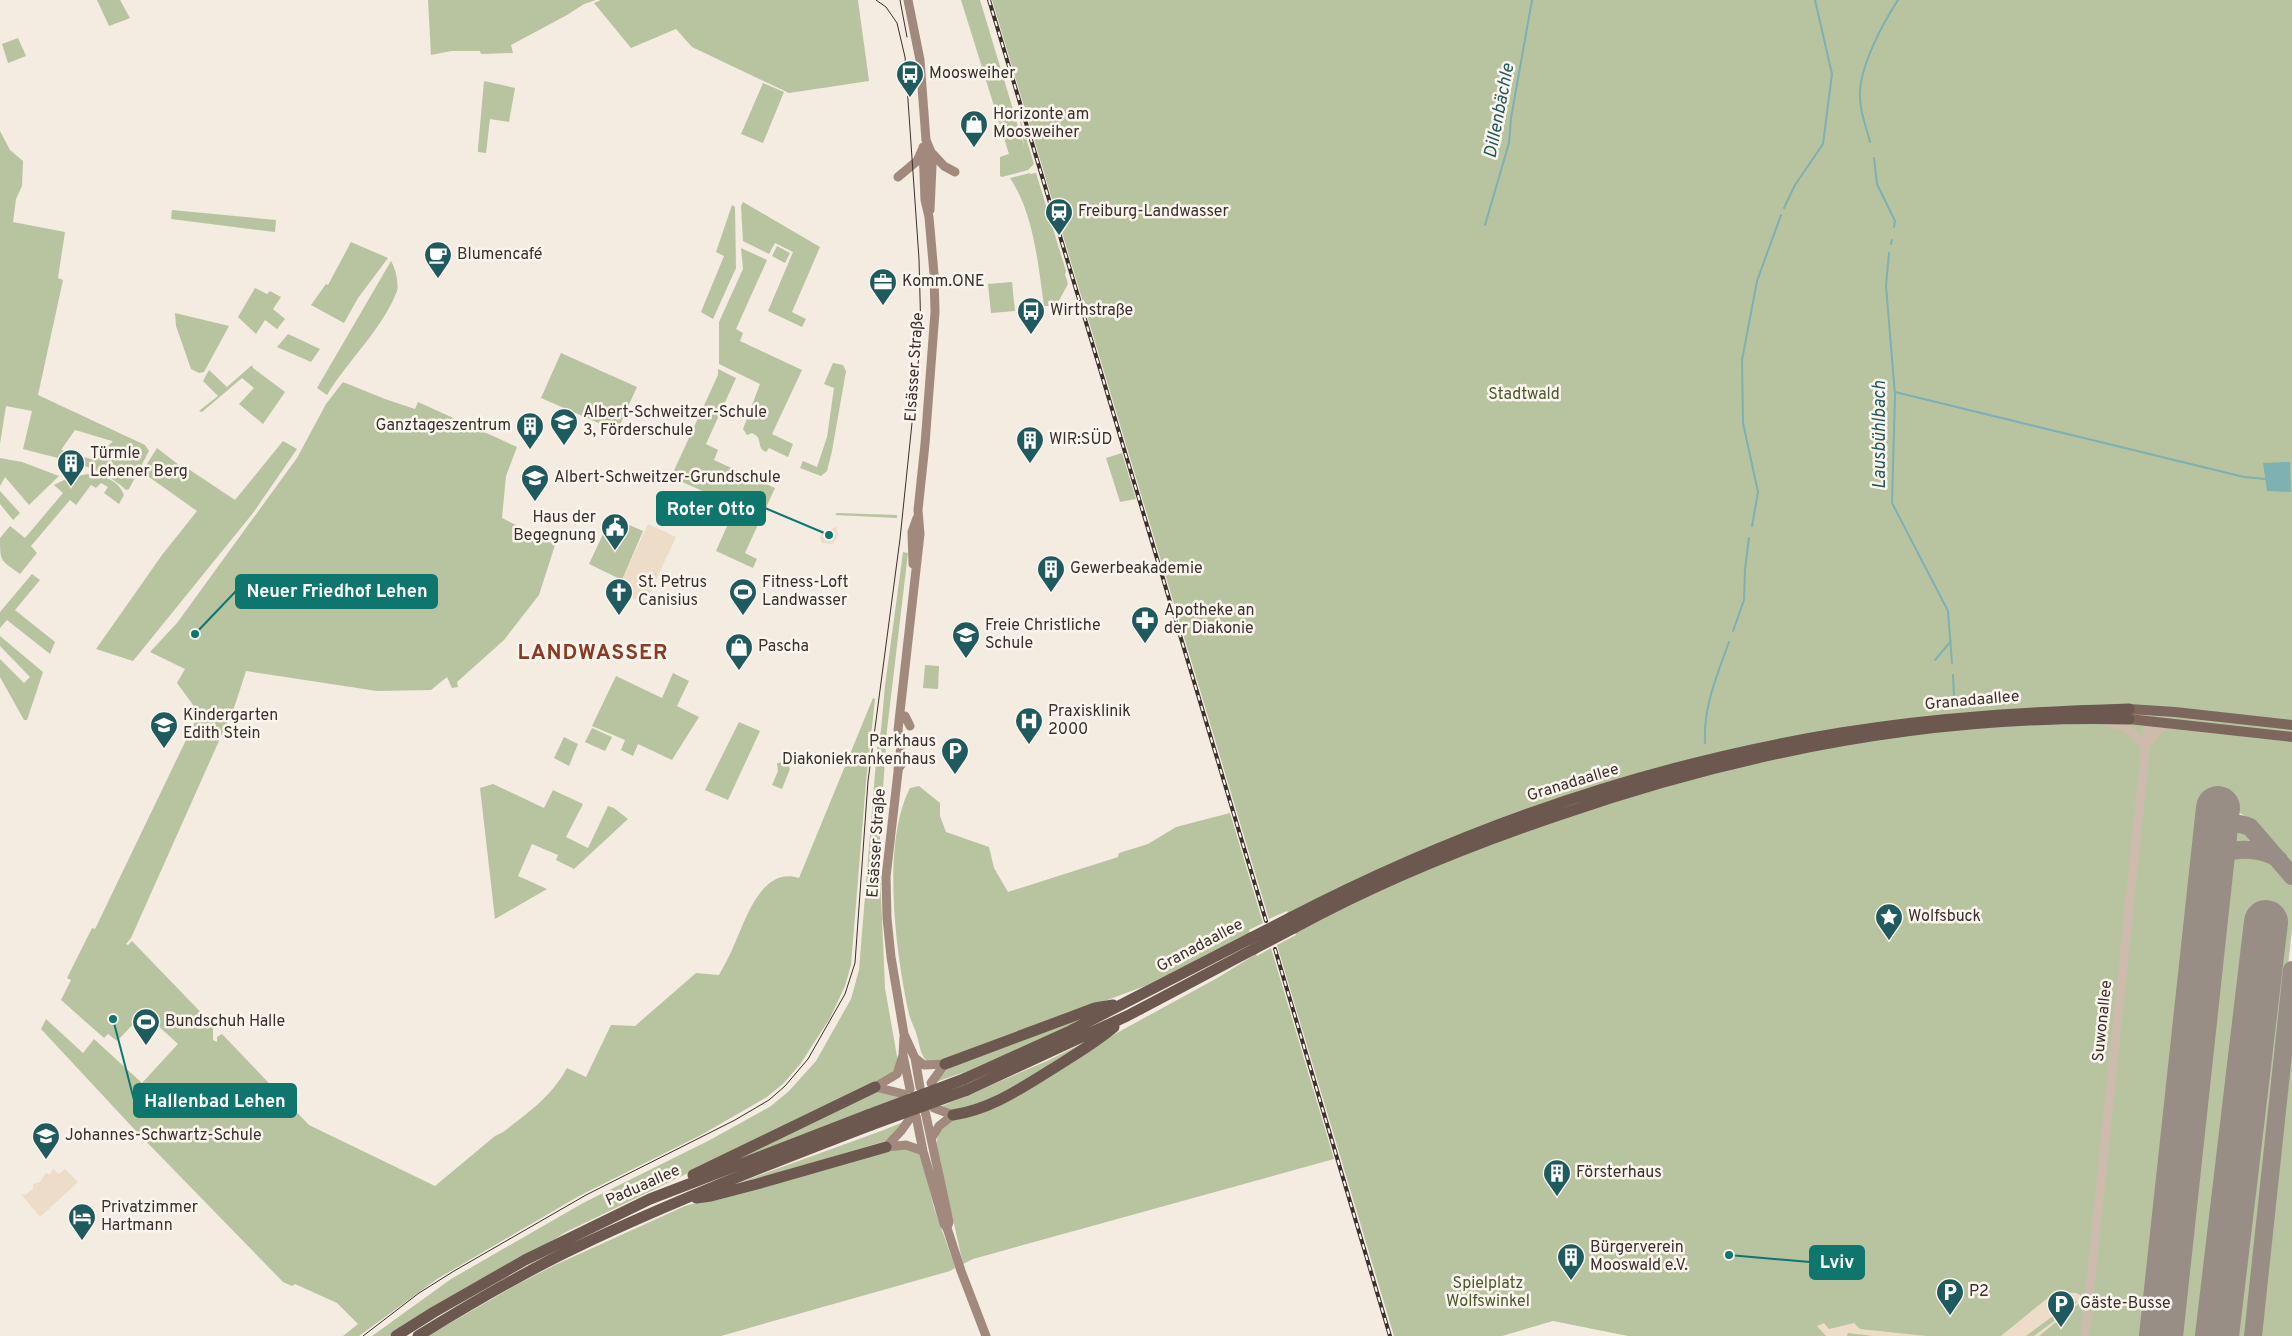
<svg xmlns="http://www.w3.org/2000/svg" width="2292" height="1336" viewBox="0 0 2292 1336" font-family="Overpass,sans-serif">
<rect width="100%" height="100%" fill="#f4ebe1"/>
<!-- green -->
<path fill="#b8c4a0" fill-rule="evenodd" d="M97,0H120L130,18L109,26Z
M428,0H596L584,4L567,15L511,45L513,53L481,54L480,51H451L431,55Z
M601,0H858L869,81L789,93L692,47L676,29L631,48L594,3Z
M961,0H980L1024,146L1019,115L1034,164L1028,170L1002,177L1000,176V157L1009,154Z
M992,0H2292V870L2249,818L2232,809L2204,806L2147,1336H1628L1553,1321L1502,1336H1394L1277,945L1296,935L1287,911L1269,919Z
M18,38L26,56L8,63L2,44Z
M484,81L515,88L509,122L490,119L486,153L478,152V148Z
M763,83L784,92L763,143L741,134Z
M0,131L10,150L23,161L22,186L16,199L13,222L65,232L58,278L63,280L38,395L145,445L149,451L129,489L126,490C99,464 58,459 23,449L32,411L6,406L0,444ZM75,430L112,441H113L94,460L61,450Z
M1030,173V174L1036,173L1066,271L1065,274L1068,284L1056,306H1044C1038,264 1034,214 1010,178Z
M743,202L820,247L792,312L806,319L802,327L768,311L793,252L775,243L769,254L743,241L741,206Z
M732,205L735,207L736,268L713,319L701,312L724,256L716,252Z
M172,210L276,220L275,232L171,219Z
M351,242L388,258L358,298L344,323L311,305L326,284L328,285Z
M777,246L790,253L785,263L772,256Z
M741,248L767,260L736,329L743,333L740,341L802,370L772,434L793,444L788,457L769,448L766,452C758,449 761,442 757,436L752,433L747,435L743,429L760,384L719,364V322L743,269Z
M391,261C395,267 399,283 397,291C382,330 348,360 327,395L317,388Z
M1012,282L1015,311L991,313L988,284Z
M255,288L267,294L270,291L281,297L273,309L285,319L277,329L265,320L256,334L238,317Z
M175,313L229,326L204,372L199,373L191,369L176,326Z
M288,334L320,349L311,362L277,347Z
M561,353L637,387L617,431L541,398Z
M833,363L843,365L846,371L832,451L827,471L821,476L800,468L803,461L817,467L827,437L834,388L824,384Z
M252,365L253,368L285,392L263,424L239,404L254,388L242,378L202,412L199,411L218,396L203,381L209,370L227,387Z
M718,369L736,378L706,444L718,450L714,460L775,488L745,553L757,559L753,568L716,551L736,506L671,477L718,375Z
M343,382L385,399L415,409L418,402L517,447L506,476L502,518L555,545L539,595L504,640L457,682L458,687L452,688L447,677L431,690L377,691L246,671L235,705L131,938L126,944L128,945L132,941L213,1025V1040L217,1042V1037L222,1034L309,1125L435,1186L495,1136L503,1132C529,1112 551,1097 567,1068L586,1077L611,1025L635,1026L696,973L719,975C723,967 728,959 732,950C744,925 760,865 799,878L873,698L875,699L866,782L851,965L845,986L830,1018L801,1063L784,1083L767,1097L701,1135L579,1196L437,1279L359,1336H343L358,1324L337,1303L295,1284L292,1286L283,1282L135,1130L41,1029L46,1019L83,1053L94,1039L142,1083L178,1044L144,1013L117,1041L108,1034L104,1038L61,1000L71,980L67,978L92,928L95,929L199,713L177,683L185,669L150,652L177,623L297,458L326,404Z
M283,441L297,449L253,513L133,661L96,649L162,555L197,511L142,472L157,448L184,469L187,468L235,500Z
M1122,453L1136,499L1120,502L1106,458Z
M0,458L22,462L59,476L29,505L5,477L0,486Z
M87,474C102,475 118,479 124,495L119,504L104,493L108,487L101,483L96,488L91,485L76,505L70,500L31,546L37,553L20,574C1,560 0,563 0,538L10,526L25,538L63,493L54,485L66,479Z
M0,491L20,513L13,520L0,504Z
M837,513L897,515V518L835,515Z
M611,517L643,531L622,580L589,564Z
M903,552L908,553L887,730L880,834V872L885,988L898,1062L891,1075L564,1233L540,1249L389,1336H372L451,1279L583,1203L708,1141L771,1106L789,1091L816,1061L851,999L859,970L877,749L881,730L885,686Z
M32,574L40,580L15,610L55,642L50,654L7,620L0,628V612Z
M0,636L43,672L27,720H24L0,677V659L24,683L30,677L0,646Z
M925,665L939,666L938,689L923,688Z
M673,673L689,681L677,706L699,717L672,760L638,744L633,756L621,750L625,740L592,726L616,676L662,698Z
M739,722L760,731L728,800L705,790Z
M592,728L612,737L605,751L585,742Z
M564,737L578,744L569,766L554,758Z
M787,762L790,769L782,789L772,785L778,771L777,763Z
M493,784L544,808L553,790L583,804L566,837L588,848L608,806L614,808L628,819L574,869L556,860L558,855L532,844L518,876L547,889L495,919L480,788Z
M919,786L940,803V816L946,832L989,847L994,868L1008,892L1118,857L1119,853L1148,844L1176,827L1230,813L1263,923L1249,930L1250,933L1145,986L944,1061L929,1063C920,1056 920,1046 917,1036C915,1028 911,1022 909,1014C896,954 881,844 910,788Z
M2240,830C2250,829 2261,837 2261,848L2230,845V838Z
M2238,853L2272,857L2292,882V929L2249,1336H2176L2226,863Z
M1271,948L1334,1159L973,1259L963,1264L936,1144L939,1132L949,1121L1104,1040L1219,977L1256,954L1257,956Z
M2292,1003V1336H2256Z
M1100,1011L963,1075L962,1073L936,1082L951,1065Z
M1093,1038L991,1102L953,1111L940,1107L1047,1061Z
M880,1091L902,1097L722,1166L875,1092Z
M906,1121L886,1141L719,1190L881,1131Z
M907,1147L920,1154L922,1159L934,1208L954,1264L955,1268L950,1271L721,1336H428L518,1284L555,1265L685,1206L888,1150Z"/>
<!-- plaza -->
<path fill="#ecdcc8" d="M648,524L676,537L645,603L617,591Z
M836,527L838,534L836,540L832,544L822,543L820,538L822,532Z
M53,1169L59,1174L65,1169L78,1182L40,1217L21,1194L25,1195L33,1189V1184L40,1182L46,1173L50,1175Z
M2055,1292L2076,1293L2080,1295L2082,1301L2039,1336H2034L2075,1305L2077,1301L2072,1302L2026,1336H2001Z
M1824,1323L1829,1329L1854,1323L1860,1329L1926,1336H1873L1848,1333L1847,1336H1826L1817,1326Z"/>
<!-- water -->
<path fill="#7fb0b2" d="M2290,462L2291,492L2267,491L2263,463Z"/>
<g fill="none" stroke-linecap="round" stroke-linejoin="round">
<!-- stream -->
<path stroke="#7fb0b2" stroke-width="2" d="M1870,142C1866,126 1859,109 1860,92C1861,64 1883,23 1898,0
M1874,158L1877,184L1895,221L1894,227
M1784,208L1795,185L1823,144L1832,74L1815,0
M1485,225L1509,143L1511,118L1532,0
M1891,244L1892,240
M1889,253L1886,286L1895,395L1892,503L1948,611L1952,663
M1895,392L2244,477L2265,479
M1752,526L1758,492L1743,423L1742,360L1757,281L1781,215
M1733,631L1744,600L1745,569L1749,538
M1935,660L1951,641
M1953,675L1954,697
M1705,743C1703,708 1717,675 1729,642"/>
<!-- taxiway -->
<path stroke="#988e86" stroke-width="18" d="M2215,835C2225,823 2236,821 2250,827L2292,876
M2211,870C2214,864 2216,859 2222,855C2236,846 2267,849 2279,860
M2253,1336L2292,970"/>
<!-- runway -->
<path stroke="#988e86" stroke-width="44" d="M2161,1336L2218,808
M2217,1336L2266,922"/>
<!-- tertiary -->
<path stroke="#cdbbac" stroke-width="9" d="M2104,721L2125,727L2146,746
M2146,745L2156,732L2169,723
M2085,1336L2149,715"/>
<!-- secondary -->
<path stroke="#a18a7d" stroke-width="9" d="M908,0L920,60L926,140L931,152L932,166L930,210
M931,152L944,166L955,172
M898,177L917,161L922,150
M913,564L912,532L917,518
M905,716L910,726
M902,737L886,877L887,918L891,957L904,1034L915,1058L920,1087
M901,743L898,730L920,534L918,510L925,444L935,312L934,274L929,217L925,200L923,147
M898,769L907,757
M904,1037L903,1055L910,1089
M915,1058L924,1065L945,1064
M931,1083L945,1064
M875,1087L897,1074L903,1055
M875,1087L904,1094
M934,1108L953,1115
M925,1111L947,1212L949,1222L947,1228
M916,1116L923,1151L944,1224L947,1228L961,1271L986,1336
M931,1139L939,1126L953,1115
M886,1147L901,1131L911,1117
M886,1147L906,1145L923,1151"/>
<!-- primary -->
<path stroke="#7d675c" stroke-width="10" d="M2129,709L2175,712L2292,725
M2129,719L2292,737"/>
<!-- trunk -->
<path stroke="#6c584f" stroke-width="11" d="M1290,918C1462,829 1649,764 1841,733C1937,717 2033,712 2129,709
M1294,928C1378,882 1467,846 1559,815C1741,752 1935,714 2129,719
M945,1064L1095,1008L1113,1005
M964,1079L1070,1031L1251,938
M967,1090L1127,1016L1254,949
M953,1115C992,1109 1021,1088 1054,1068C1074,1055 1095,1043 1114,1027
M693,1175L875,1087
M696,1198L711,1196L757,1184L886,1147
M396,1336L434,1312L525,1260L650,1199L868,1115
M418,1336C470,1304 522,1273 577,1247C673,1201 772,1163 871,1125"/>
<!-- tram -->
<path stroke="#3b302b" stroke-width="1" d="M900,0L907,37
M363,1336L419,1293L454,1271L586,1195L735,1120L769,1100L785,1086L808,1059L845,994L855,963L868,781L900,539L921,336L919,259L905,57L897,23L886,7L876,0"/>
<!-- rail casing -->
<g stroke="#3b302b" stroke-width="4">
<path id="rail" d="M989,0L1266,921
M1275,949L1390,1336"/>
</g>
<!-- rail -->
<use href="#rail" stroke="#fbf5ee" stroke-width="2" stroke-dasharray="5.5" stroke-linecap="butt"/>
<!-- trunk-bridge -->
<path stroke="#6c584f" stroke-width="11" d="M1251,938L1290,918
M1254,949L1294,928
M868,1115L964,1079
M871,1125L967,1090"/>
</g>
<!-- icons -->
<defs>
<g id="bus-pin" transform="scale(1.4375)"><path d="M0 17L-7.5 6A9.5 9.5 0 1 1 7.5 6Z" fill="#1f5a5e" stroke="#fbf5ee"/><path d="M-5-6H5V4H4V6H2V4H-2V6H-4V4H-5ZM-3.5-4V0h7V-4ZM-3.5 1.2v1.5H-2V1.2ZM2 1.2v1.5H3.5V1.2Z" fill="#fff"/></g>
<g id="shop-pin" transform="scale(1.4375)"><path d="M0 17L-7.5 6A9.5 9.5 0 1 1 7.5 6Z" fill="#1f5a5e" stroke="#fbf5ee"/><path d="M-5-2.5h2.3a2.7 3.5 0 0 1 5.4 0H5L5.5 6h-11ZM-1.5-2.5h3a1.5 2.3 0 0 0-3 0Z" fill="#fff"/></g>
<g id="station-pin" transform="scale(1.4375)"><path d="M0 17L-7.5 6A9.5 9.5 0 1 1 7.5 6Z" fill="#1f5a5e" stroke="#fbf5ee"/><path d="M-3-6H3Q5-6 5-4V2Q5 4 3 4L4.5 6H3L1.5 4h-3L-3 6H-4.5L-3 4Q-5 4-5 2V-4Q-5-6-3-6ZM-3.5-4v3h7v-3ZM-3.5 1v1.5H-2V1ZM2 1v1.5H3.5V1Z" fill="#fff"/></g>
<g id="cafe-pin" transform="scale(1.4375)"><path d="M0 17L-7.5 6A9.5 9.5 0 1 1 7.5 6Z" fill="#1f5a5e" stroke="#fbf5ee"/><path d="M-5.5-4.5H6V0H3Q3 3.5 0 3.5H-2.5Q-5.5 3.5-5.5 0ZM3-3.2v2h1.7v-2ZM-6 4.5H4V6H-6Z" fill="#fff"/></g>
<g id="office-pin" transform="scale(1.4375)"><path d="M0 17L-7.5 6A9.5 9.5 0 1 1 7.5 6Z" fill="#1f5a5e" stroke="#fbf5ee"/><path d="M-6-3h4V-5.5h4V-3h4V5H-6ZM-1-4.5V-3h2v-1.5ZM-6 0V1H6V0Z" fill="#fff"/></g>
<g id="school-pin" transform="scale(1.4375)"><path d="M0 17L-7.5 6A9.5 9.5 0 1 1 7.5 6Z" fill="#1f5a5e" stroke="#fbf5ee"/><path d="M0-5L7-2L0 1L-7-2ZM-4 1L0 2.5L4 1V4Q0 6-4 4Z" fill="#fff"/></g>
<g id="building-pin" transform="scale(1.4375)"><path d="M0 17L-7.5 6A9.5 9.5 0 1 1 7.5 6Z" fill="#1f5a5e" stroke="#fbf5ee"/><path d="M-4-6H4V6H1V3H-1V6H-4ZM-2.5-4.3h1.7v1.8h-1.7ZM.8-4.3h1.7v1.8H.8ZM-2.5-1h1.7V.8h-1.7ZM.8-1h1.7V.8H.8Z" fill="#fff"/></g>
<g id="civic-pin" transform="scale(1.4375)"><path d="M0 17L-7.5 6A9.5 9.5 0 1 1 7.5 6Z" fill="#1f5a5e" stroke="#fbf5ee"/><path d="M-.6-6.5H3V-4.5H.6V-3L4-1V1h2V6H-6V1h2V-1L-.6-3ZM-1.2 2.5V6h2.4V2.5Z" fill="#fff"/></g>
<g id="church-pin" transform="scale(1.4375)"><path d="M0 17L-7.5 6A9.5 9.5 0 1 1 7.5 6Z" fill="#1f5a5e" stroke="#fbf5ee"/><path d="M-1.2-6h2.4v3.5h3.3v2.4h-3.3V6h-2.4V-.1h-3.3v-2.4h3.3Z" fill="#fff"/></g>
<g id="stadium-pin" transform="scale(1.4375)"><path d="M0 17L-7.5 6A9.5 9.5 0 1 1 7.5 6Z" fill="#1f5a5e" stroke="#fbf5ee"/><path d="M0-5a6.5 5 0 1 0 0 10a6.5 5 0 1 0 0-10ZM-3.5-1.8h7v3.6h-7Z" fill="#fff"/></g>
<g id="pharmacy-pin" transform="scale(1.4375)"><path d="M0 17L-7.5 6A9.5 9.5 0 1 1 7.5 6Z" fill="#1f5a5e" stroke="#fbf5ee"/><path d="M-2-6h4v4h4v4h-4v4h-4v-4h-4v-4h4Z" fill="#fff"/></g>
<g id="hospital-pin" transform="scale(1.4375)"><path d="M0 17L-7.5 6A9.5 9.5 0 1 1 7.5 6Z" fill="#1f5a5e" stroke="#fbf5ee"/><path d="M-5-5h3v3.5h4V-5h3V5h-3V1.5h-4V5h-3Z" fill="#fff"/></g>
<g id="parking-pin" transform="scale(1.4375)"><path d="M0 17L-7.5 6A9.5 9.5 0 1 1 7.5 6Z" fill="#1f5a5e" stroke="#fbf5ee"/><path d="M-3.5-5.5H1a3.5 3.5 0 0 1 0 7H-1V5.5H-3.5ZM-1-3.4V-.6H.8a1.4 1.4 0 0 0 0-2.8Z" fill="#fff"/></g>
<g id="sight-pin" transform="scale(1.4375)"><path d="M0 17L-7.5 6A9.5 9.5 0 1 1 7.5 6Z" fill="#1f5a5e" stroke="#fbf5ee"/><path d="M0-6L1.8-2.2L6-1.7L2.9 1.2L3.7 5.4L0 3.3L-3.7 5.4L-2.9 1.2L-6-1.7L-1.8-2.2Z" fill="#fff"/></g>
<g id="hotel-pin" transform="scale(1.4375)"><path d="M0 17L-7.5 6A9.5 9.5 0 1 1 7.5 6Z" fill="#1f5a5e" stroke="#fbf5ee"/><path d="M-6-4.5h1.5V1H6V5H4.5V3h-9V5H-6ZM-4 0a1.8 1.8 0 1 1 3.6 0ZM.5 0V-2.5h3Q6-2.5 6 0Z" fill="#fff"/></g>
</defs>
<g fill-rule="evenodd">
<use href="#bus-pin" x="910" y="74"/>
<use href="#shop-pin" x="974" y="124"/>
<use href="#station-pin" x="1059" y="212"/>
<use href="#cafe-pin" x="438" y="255"/>
<use href="#office-pin" x="883" y="282"/>
<use href="#bus-pin" x="1031" y="311"/>
<use href="#school-pin" x="564" y="422"/>
<use href="#building-pin" x="530" y="426"/>
<use href="#building-pin" x="1030" y="440"/>
<use href="#building-pin" x="71" y="463"/>
<use href="#school-pin" x="535" y="478"/>
<use href="#civic-pin" x="615" y="527"/>
<use href="#building-pin" x="1051" y="569"/>
<use href="#church-pin" x="619" y="592"/>
<use href="#stadium-pin" x="743" y="592"/>
<use href="#pharmacy-pin" x="1145" y="620"/>
<use href="#school-pin" x="966" y="635"/>
<use href="#shop-pin" x="739" y="647"/>
<use href="#hospital-pin" x="1029" y="721"/>
<use href="#school-pin" x="164" y="725"/>
<use href="#parking-pin" x="955" y="751"/>
<use href="#sight-pin" x="1889" y="917"/>
<use href="#stadium-pin" x="146" y="1022"/>
<use href="#school-pin" x="46" y="1136"/>
<use href="#building-pin" x="1557" y="1173"/>
<use href="#hotel-pin" x="82" y="1217"/>
<use href="#building-pin" x="1571" y="1257"/>
<use href="#parking-pin" x="1950" y="1292"/>
<use href="#parking-pin" x="2061" y="1304"/>
</g>
<g text-anchor="middle" dominant-baseline="central" stroke-width="5" stroke-linejoin="round" paint-order="stroke">
<!-- poi labels -->
<g font-size="16" fill="#3b302b" stroke="#fbf5ee" text-anchor="start">
<text x="929" y="74">Moosweiher</text>
<text x="993" y="115">Horizonte am<tspan x="993" dy="18">Moosweiher</tspan></text>
<text x="1078" y="212">Freiburg-Landwasser</text>
<text x="457" y="255">Blumencafé</text>
<text x="902" y="282">Komm.ONE</text>
<text x="1050" y="311">Wirthstraße</text>
<text x="583" y="413">Albert-Schweitzer-Schule<tspan x="583" dy="18">3, Förderschule</tspan></text>
<text x="511" y="426" text-anchor="end">Ganztageszentrum</text>
<text x="1049" y="440">WIR:SÜD</text>
<text x="90" y="454">Türmle<tspan x="90" dy="18">Lehener Berg</tspan></text>
<text x="554" y="478">Albert-Schweitzer-Grundschule</text>
<text x="596" y="518" text-anchor="end">Haus der<tspan x="596" dy="18">Begegnung</tspan></text>
<text x="1070" y="569">Gewerbeakademie</text>
<text x="638" y="583">St. Petrus<tspan x="638" dy="18">Canisius</tspan></text>
<text x="762" y="583">Fitness-Loft<tspan x="762" dy="18">Landwasser</tspan></text>
<text x="1164" y="611">Apotheke an<tspan x="1164" dy="18">der Diakonie</tspan></text>
<text x="985" y="626">Freie Christliche<tspan x="985" dy="18">Schule</tspan></text>
<text x="758" y="647">Pascha</text>
<text x="1048" y="712">Praxisklinik<tspan x="1048" dy="18">2000</tspan></text>
<text x="183" y="716">Kindergarten<tspan x="183" dy="18">Edith Stein</tspan></text>
<text x="936" y="742" text-anchor="end">Parkhaus<tspan x="936" dy="18">Diakoniekrankenhaus</tspan></text>
<text x="1908" y="917">Wolfsbuck</text>
<text x="165" y="1022">Bundschuh Halle</text>
<text x="65" y="1136">Johannes-Schwartz-Schule</text>
<text x="1576" y="1173">Försterhaus</text>
<text x="101" y="1208">Privatzimmer<tspan x="101" dy="18">Hartmann</tspan></text>
<text x="1590" y="1248">Bürgerverein<tspan x="1590" dy="18">Mooswald e.V.</tspan></text>
<text x="1969" y="1292">P2</text>
<text x="2080" y="1304">Gäste-Busse</text>
</g>
<!-- street labels -->
<g font-size="16" fill="#3b302b" stroke="#fbf5ee">
<text transform="translate(915 367) rotate(-86)">Elsässer Straße</text>
<text transform="translate(1972 701) rotate(-5)">Granadaallee</text>
<text transform="translate(1573 783) rotate(-17)">Granadaallee</text>
<text transform="translate(877 843) rotate(-86)">Elsässer Straße</text>
<text transform="translate(1200 946) rotate(-28)">Granadaallee</text>
<text transform="translate(2103 1021) rotate(-84)">Suwonallee</text>
<text transform="translate(643 1186) rotate(-24)">Paduaallee</text>
</g>
<!-- park labels -->
<g font-size="16" fill="#4a5a2e" stroke="#fbf5ee">
<text x="1524" y="395">Stadtwald</text>
<text x="1488" y="1284">Spielplatz<tspan x="1488" dy="18">Wolfswinkel</tspan></text>
</g>
<!-- water labels -->
<g font-size="18" font-style="italic" fill="#1f5a5e" stroke="#fbf5ee">
<text transform="translate(1500 111) rotate(-79)">Dillenbächle</text>
<text transform="translate(1880 435) rotate(-90)">Lausbühlbach</text>
</g>
<!-- district labels -->
<g font-size="21" font-weight="bold" letter-spacing="1" fill="#8c3b22" stroke="#fbf5ee">
<text x="593" y="653">LANDWASSER</text>
</g>
</g>
<!-- callouts -->
<path fill="none" stroke="#0f766e" stroke-width="2" d="M829 535L765 508M195 634L236 591M113 1019L134 1100M1729 1255L1810 1262"/>
<g fill="#0f766e" stroke="#fbf5ee" stroke-width="2">
<circle cx="829" cy="535" r="5"/>
<circle cx="195" cy="634" r="5"/>
<circle cx="113" cy="1019" r="5"/>
<circle cx="1729" cy="1255" r="5"/>
</g>
<g fill="#0f766e" stroke="#0f766e" stroke-width="2">
<rect x="657" y="492" width="108" height="33" rx="5"/>
<rect x="236" y="575" width="201" height="33" rx="5"/>
<rect x="134" y="1084" width="162" height="33" rx="5"/>
<rect x="1810" y="1246" width="54" height="33" rx="5"/>
</g>
<g font-size="18" text-anchor="middle" font-weight="bold" fill="#fff">
<text x="711" y="515">Roter Otto</text>
<text x="337" y="597">Neuer Friedhof Lehen</text>
<text x="215" y="1107">Hallenbad Lehen</text>
<text x="1837" y="1268">Lviv</text>
</g>
</svg>
